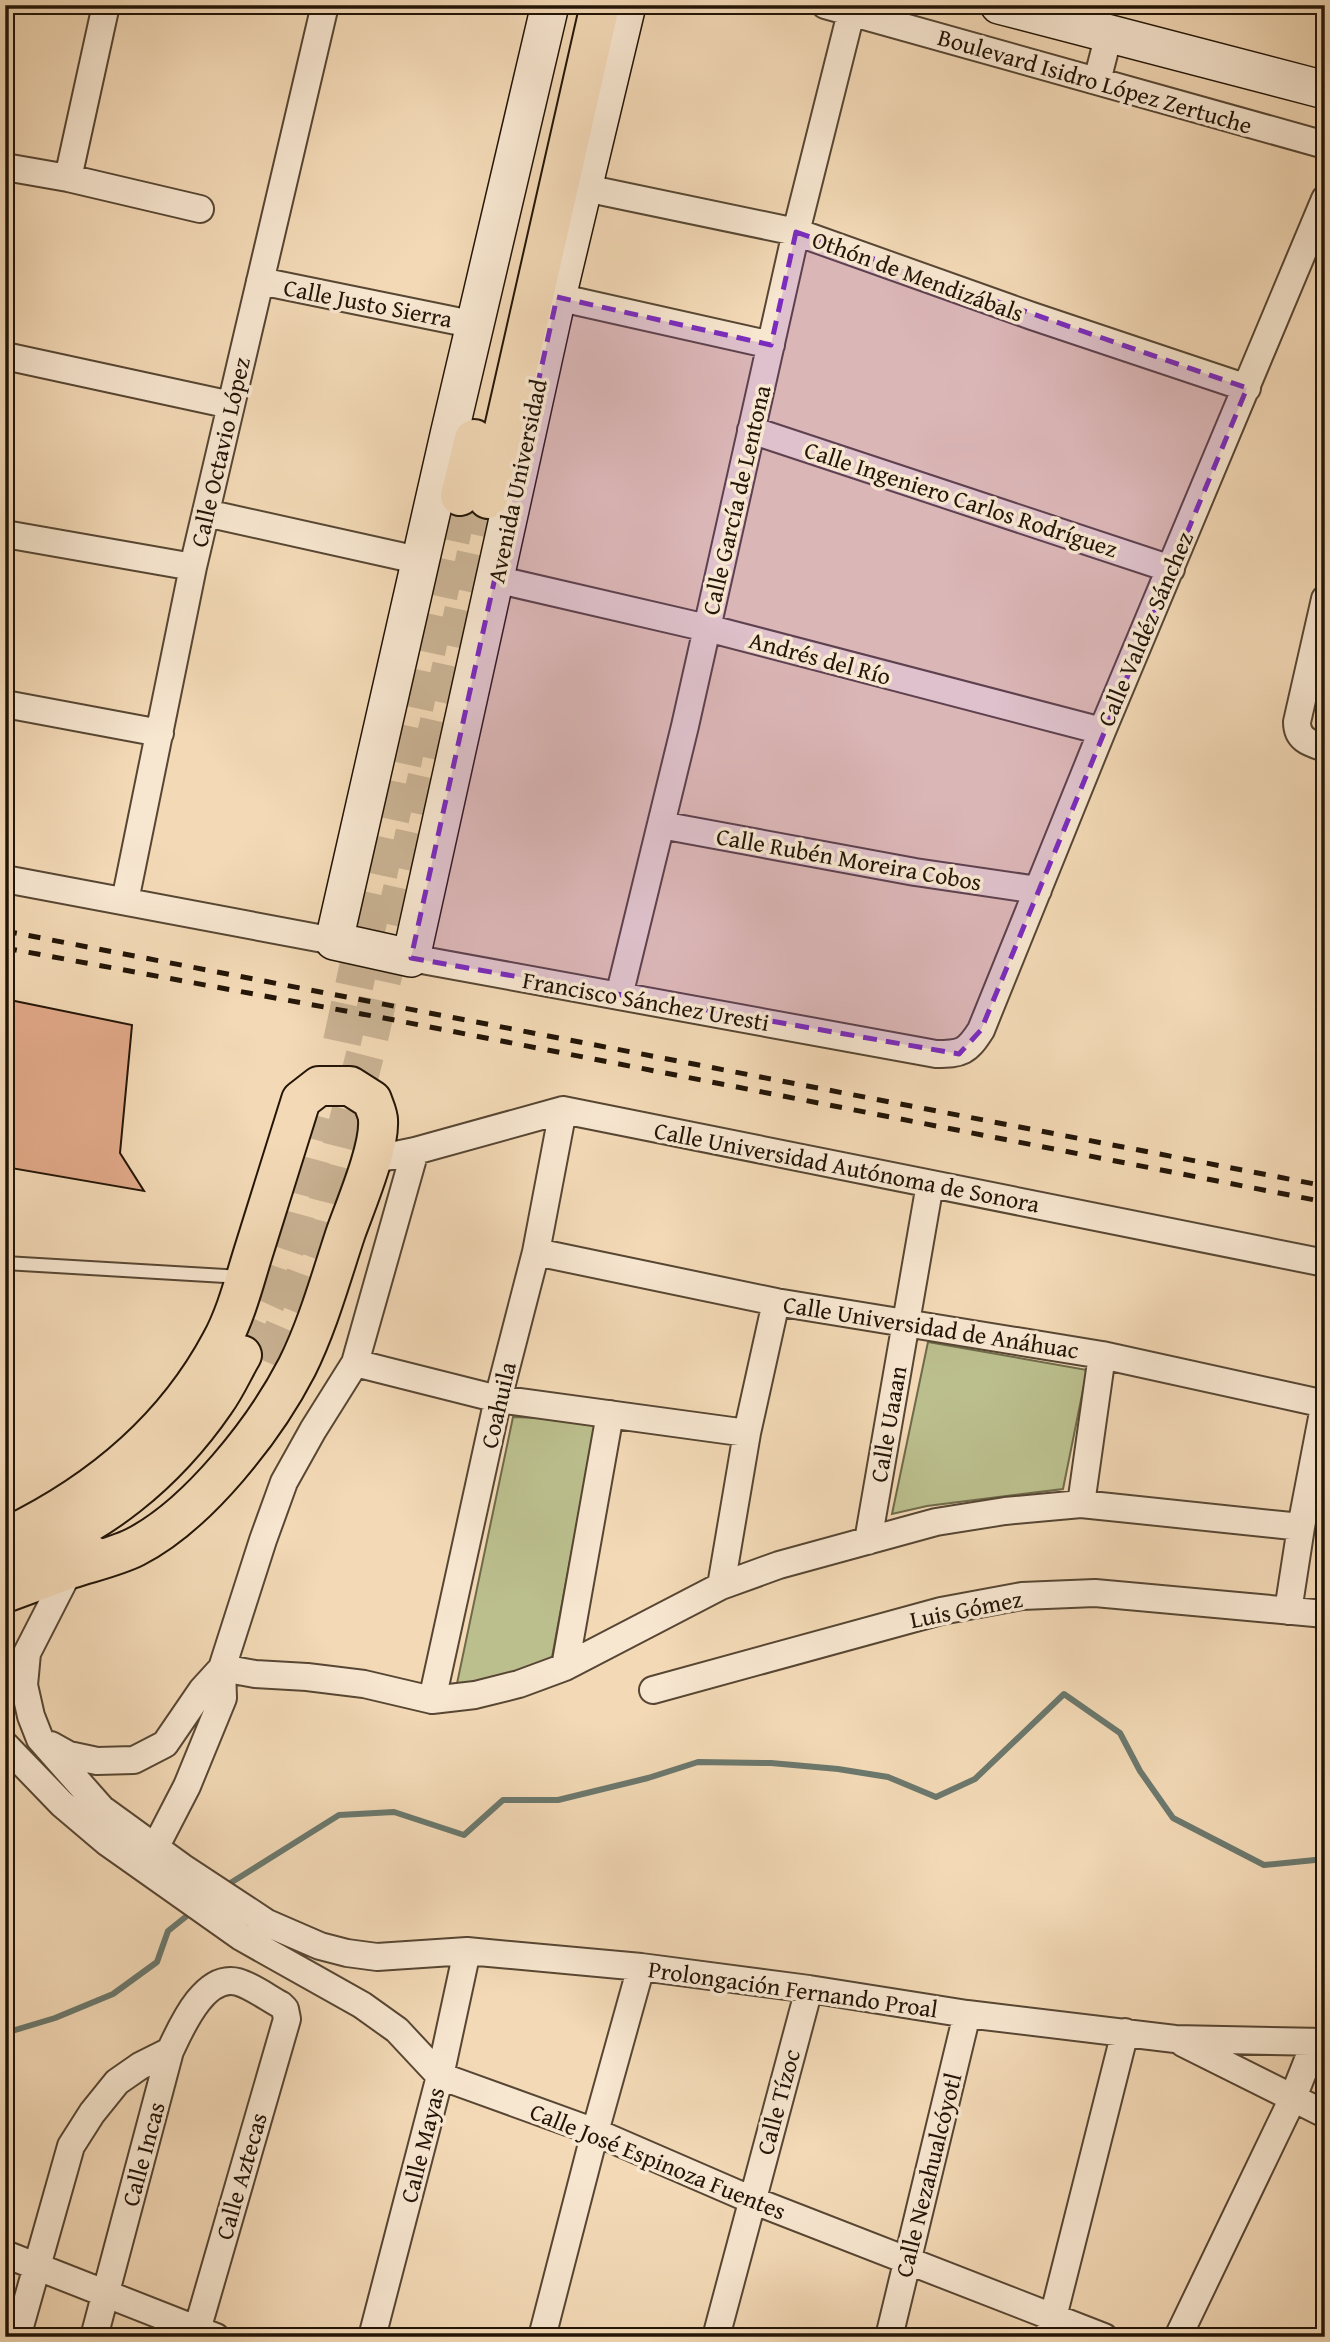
<svg xmlns="http://www.w3.org/2000/svg" width="1330" height="2342" viewBox="0 0 1330 2342" font-family="'Gentium Book Plus',serif">
<rect width="100%" height="100%" fill="#f3d9b6"/>
<filter id="stains"><feTurbulence type="fractalNoise" baseFrequency=".00286" numOctaves="4"/><feColorMatrix values="0 0 0 0 .2 0 0 0 0 .09 0 0 0 0 .02 0 0 0 .5 -.17"/></filter>
<radialGradient id="worn" r=".72"><stop offset=".6" stop-color="#630" stop-opacity="0"/><stop offset="1" stop-color="#630" stop-opacity=".3"/></radialGradient>
<!-- green -->
<path fill="#bbbf8d" stroke="#6f6a4a" stroke-width="2" d="M928,1342L1087,1370L1063,1489L927,1506L892,1514Z
M513,1417L596,1420L551,1663L455,1693Z"/>
<g fill="none" stroke-linecap="round" stroke-linejoin="round">
<!-- stream -->
<path stroke="#6b786d" stroke-width="6" d="M224,1887L339,1815L394,1812L464,1835L503,1800H558L648,1778L698,1762L771,1763L838,1769L888,1777L936,1797L975,1779L1064,1694L1120,1733L1140,1771L1173,1818L1264,1865L1325,1859
M5,2033L55,2018L113,1994L157,1962L168,1931L193,1911"/>
</g>
<!-- building -->
<path fill="#e2a989" stroke="#231507" stroke-width="2" d="M5,999L132,1025L120,1153L144,1191L5,1167Z"/>
<g fill="none" stroke-linecap="round" stroke-linejoin="round">
<!-- primary-tunnel -->
<path stroke="#c9b293" stroke-width="38" stroke-dasharray="38 19" stroke-linecap="butt" d="M342,1042L460,496
M242,1355L269,1296L292,1229L322,1117
M269,1363L294,1305L317,1243L369,1039L488,499"/>
<!-- lane casing -->
<g stroke="#574633" stroke-width="16">
<path id="lane" d="M5,1263L242,1277"/>
</g>
<!-- street casing -->
<g stroke="#574633" stroke-width="30">
<path id="street" d="M825,5L1325,145
M1097,81L1109,34
M5,167L68,178L200,209
M68,178L106,5
M566,184L796,232L1032,316L1247,388
M260,281L476,325
M557,297L771,345
M5,356L231,405
M751,430L1171,569
M206,513L422,561
M5,534L193,567
M495,579L707,628L1102,731
M1325,599L1297,722C1297,740 1310,743 1325,748
M5,704L160,733
M661,825L915,872L1038,890
M5,879L334,941
M125,901L193,567L325,5
M411,958L936,1054C962,1054 967,1052 981,1030L1102,731L1325,199
M619,996L685,726L796,232L853,5
M371,1160L415,1151L563,1110L1325,1263
M536,1252L776,1302L1102,1355L1325,1404
M355,1363L498,1399L747,1433
M1081,1504L1102,1355
M868,1541L930,1184
M70,1569L27,1653L24,1685L31,1716L40,1739L102,1809L182,1867L267,1923L320,1946L347,1953L377,1957L467,1951L641,1967L809,1989L967,2014L1175,2039L1325,2042
M721,1586L747,1433L776,1302
M1288,1611L1301,1527L1325,1402
M565,1667L610,1414
M222,1668L255,1674L307,1677L364,1684L432,1700L475,1695L519,1684L565,1667L721,1586L779,1565L936,1522L1005,1511L1081,1504L1301,1527
M653,1690L941,1611L1022,1596L1095,1593L1325,1614
M432,1700L498,1399L536,1252L563,1110
M5,1745L62,1804L108,1843L241,1937L362,2005L397,2030L440,2076L595,2132L752,2200L1104,2337
M51,1745L69,1755L97,1761L134,1760L165,1744L202,1690L222,1668L263,1540L284,1482L313,1430L355,1363L415,1151
M156,1846L187,1786L223,1698L222,1668
M1183,2043L1325,2114
M5,2254L216,2337
M17,2337L71,2146L92,2113L117,2082L140,2066L170,2051
M94,2337L170,2051C181,2028 204,1973 238,1982C252,1986 268,1998 281,2005L285,2009L287,2019L195,2337
M372,2337L440,2076L467,1951
M542,2337L595,2132L641,1967
M716,2337L809,1989
M889,2337L967,2014
M1048,2337L1125,2032
M1178,2337L1292,2100L1315,2042"/>
</g>
<!-- secondary casing -->
<g stroke="#231507" stroke-width="40">
<path id="secondary" d="M550,5L449,435L334,941L411,958L557,297L627,5
M999,5L1325,90"/>
</g>
<!-- primary casing -->
<g stroke="#231507" stroke-width="42">
<path id="primary" d="M460,496L474,439
M488,499L600,5
M5,1538C97,1494 173,1432 221,1342C237,1313 245,1278 255,1247C270,1198 286,1149 301,1100L319,1086H350L372,1100C374,1106 378,1114 378,1120C380,1148 356,1204 346,1232C331,1277 318,1325 297,1367C265,1429 198,1515 135,1547C115,1557 91,1562 70,1569
M16,1553C97,1533 169,1469 215,1402C226,1387 233,1370 242,1355
M5,1593L70,1569L92,1555"/>
</g>
<!-- lane -->
<use href="#lane" stroke="#f7e6d0" stroke-width="12"/>
<!-- street -->
<use href="#street" stroke="#f7e6d0" stroke-width="26"/>
<!-- secondary -->
<use href="#secondary" stroke="#f7e6d0" stroke-width="37"/>
<!-- primary -->
<use href="#primary" stroke="#f3d9b6" stroke-width="38"/>
<!-- rail -->
<path stroke="#231507" stroke-width="5" stroke-dasharray="12 12" stroke-linecap="butt" d="M5,931L1325,1186
M5,948L389,1019L1325,1202"/>
</g>
<!-- marked area -->
<path fill="#7b2cbf" fill-opacity="0.2" stroke="#7b2cbf" stroke-width="5" stroke-dasharray="14 9" stroke-linejoin="round" d="M796,232L1247,388L981,1030L959,1054L411,958L557,297L771,345Z"/>
<g text-anchor="middle" dominant-baseline="central" stroke-width="7" stroke-linejoin="round" paint-order="stroke">
<!-- street labels -->
<g font-size="24" fill="#231507" stroke="#f7e6d0">
<text transform="translate(1095 81) rotate(16)">Boulevard Isidro López Zertuche</text>
<text transform="translate(918 276) rotate(20)">Othón de Mendizábals</text>
<text transform="translate(368 303) rotate(11)">Calle Justo Sierra</text>
<text transform="translate(220 452) rotate(-77)">Calle Octavio López</text>
<text transform="translate(517 481) rotate(-78)">Avenida Universidad</text>
<text transform="translate(961 499) rotate(18)">Calle Ingeniero Carlos Rodríguez</text>
<text transform="translate(736 500) rotate(-77)">Calle García de Lentona</text>
<text transform="translate(1145 629) rotate(-67)">Calle Valdéz Sánchez</text>
<text transform="translate(820 658) rotate(15)">Andrés del Río</text>
<text transform="translate(849 859) rotate(10)">Calle Rubén Moreira Cobos</text>
<text transform="translate(646 1001) rotate(10)">Francisco Sánchez Uresti</text>
<text transform="translate(847 1167) rotate(11)">Calle Universidad Autónoma de Sonora</text>
<text transform="translate(931 1327) rotate(9)">Calle Universidad de Anáhuac</text>
<text transform="translate(498 1405) rotate(-77)">Coahuila</text>
<text transform="translate(888 1424) rotate(-80)">Calle Uaaan</text>
<text transform="translate(966 1609) rotate(-11)">Luis Gómez</text>
<text transform="translate(793 1989) rotate(8)">Prolongación Fernando Proal</text>
<text transform="translate(778 2102) rotate(-75)">Calle Tízoc</text>
<text transform="translate(422 2145) rotate(-76)">Calle Mayas</text>
<text transform="translate(143 2154) rotate(-75)">Calle Incas</text>
<text transform="translate(658 2161) rotate(22)">Calle José Espinoza Fuentes</text>
<text transform="translate(928 2175) rotate(-76)">Calle Nezahualcóyotl</text>
<text transform="translate(241 2176) rotate(-74)">Calle Aztecas</text>
</g>
</g>
<!-- margin -->
<rect width="1330" height="2342" fill="none" stroke="#f3d9b6" stroke-width="28"/>
<rect x="7" y="7" width="1316" height="2328" fill="none" stroke="#231507" stroke-width="3.5"/>
<rect x="14" y="14" width="1302" height="2314" fill="none" stroke="#231507" stroke-width="2"/>
<rect width="100%" height="100%" filter="url(#stains)"/>
<rect width="100%" height="100%" fill="url(#worn)"/>
</svg>
